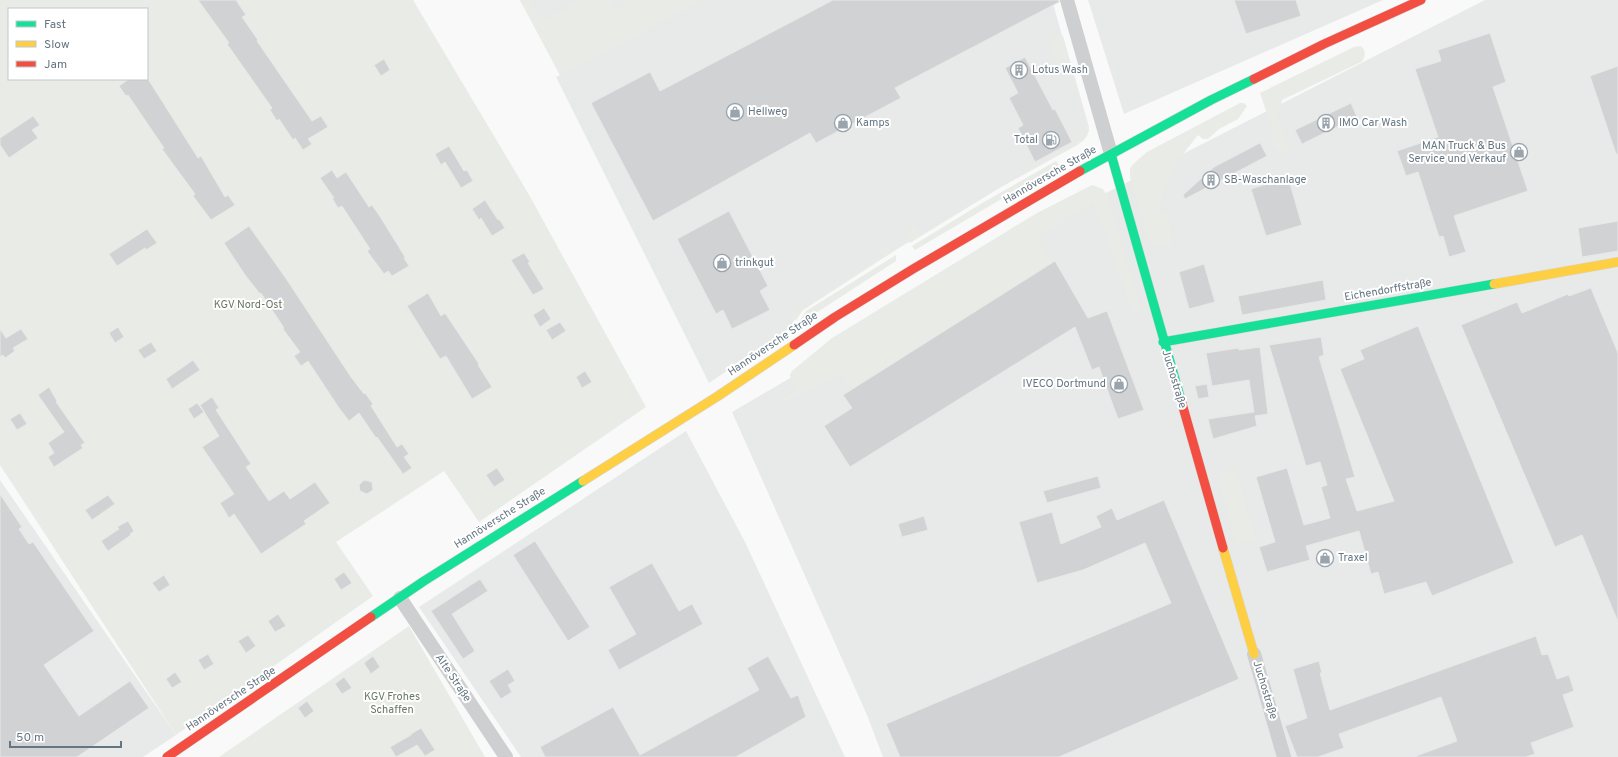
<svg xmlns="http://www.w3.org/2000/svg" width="1618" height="757" viewBox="0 0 1618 757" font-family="Overpass,sans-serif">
<rect width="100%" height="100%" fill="#f9f9f9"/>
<!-- built -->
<path fill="#e8e9e9" d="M520,0H1052L1089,131L1084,140L1077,145L1001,187L894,251L803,310L786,331L709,383L556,77L560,75Z
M1088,0H1383L1124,114Z
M1485,0H1618V757H883L867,715L732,412L1102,195Z
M686,431L745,542L845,757H521L419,607Z
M0,480L176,735L143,757H0Z"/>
<!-- green -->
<path fill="#e8ebe6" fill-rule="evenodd" d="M0,0H413L528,193L646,407L479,522L444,471L336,542L373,596L176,735L0,465ZM9,9H147V79H9Z
M520,0H528L538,16L545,19L582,0H610L615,9L626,4L624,0H703L560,75Z
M1059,36H1063L1089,127L1087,136L1077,145L1001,187L910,243L907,235L909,230L915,225L920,234L1085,136L1087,127L1070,67L1057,68L1051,46L1053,39Z
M1360,46L1363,48C1366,54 1365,58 1361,62L1282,100L1278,117L1285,138L1292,148L1281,153L1274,147L1272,144L1274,135L1260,93L1354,47Z
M1240,103H1244L1247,106L1238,119L1219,129L1208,139H1203L1198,135C1176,163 1163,178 1160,214H1169L1172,244L1163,248L1148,240L1130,177V169L1132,165L1147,152Z
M1056,161L1059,165L915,250L912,246L984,202Z
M1092,185L1103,189L1108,197L1142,312L1132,310L1107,241L1110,240L1108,233L1105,234L1093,202L1037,237L1052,262L851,390L841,373L781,403L783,397L796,390V386L792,383L790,375L792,371L832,338L1037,213Z
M886,246L894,251L803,310L796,320L793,319L790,314L794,311L789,303L790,302L797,311L883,256L878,248Z
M896,255V261L799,324L798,323L806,311Z
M1235,468L1256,539L1236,545L1218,479L1222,472Z
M409,626L485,757H219Z"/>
<!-- building -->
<path fill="#d0d2d3" stroke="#e8e8e8" d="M198,0H236L246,15L242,17L258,40L257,41L312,121L321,116L328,127L308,139L312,144L303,150L295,138L293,140L279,119L277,121L270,110L272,108L227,44L229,43Z
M833,0H1059V2L895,88L901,98L816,143L810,133L653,221L591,103L650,72L660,91Z
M1234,0H1296L1301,16L1246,34Z
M1490,33L1506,82L1493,87L1528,191L1454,216L1466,252L1449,257L1443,236L1439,237L1418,172L1406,176L1397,151L1438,137L1415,69L1441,61L1438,50Z
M1025,57L1053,110L1055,109L1072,142L1035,162L1018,128L1023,125L1009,98L1018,93L1005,68Z
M384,59L390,70L381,76L374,65Z
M1618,66V154H1616L1590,76Z
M129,79H148L198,158L201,156L225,197L228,195L235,205L211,220L193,196L195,194L162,149L164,148L128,95L126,96L119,86Z
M1351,103L1357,117L1302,144L1295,130Z
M33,116L40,125L32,130L38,138L9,158L0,145V138Z
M1260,143L1267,156L1185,199L1183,195L1214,167Z
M449,146L464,171L467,170L473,181L461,188L445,162L441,165L435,154Z
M332,170L337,178L346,172L369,207L372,205L381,218L405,257L404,258L409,266L392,276L388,271L384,274L367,251L370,249L342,206L338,208L332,198H334L320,178Z
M1288,177L1302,225L1266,236L1251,189Z
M485,200L498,220L499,219L505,228L492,236L481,218L479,220L472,209Z
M729,211L768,286L760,291L770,310L732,329L723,310L716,314L677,239Z
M1618,221V251L1582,257L1578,228Z
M249,226L285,277L351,377L364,394L365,393L373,404L371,406L397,447L402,444L409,454L404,457L412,468L403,474L377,437L376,438L359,413L349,421L339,408L308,361L301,366L294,356L300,352L283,329L284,328L261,293L260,294L245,275L224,243Z
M147,229L157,243L146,250L145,248L117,266L109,254Z
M524,253L530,262L528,263L544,289L533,295L511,260Z
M1055,261L1088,318L1107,311L1144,410L1118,419L1099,367L1092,370L1075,327L850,467L824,426L852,408L843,395Z
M1204,264L1215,302L1189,309L1179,272Z
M1323,280L1326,300L1242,315L1238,296Z
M1591,288L1618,353V622L1582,535L1555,547L1461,325L1517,302L1522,313L1568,294L1569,296Z
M428,293L441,316L445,313L479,364L478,365L492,387L472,399L446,356L440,359L407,306Z
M544,308L551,319L540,327L533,315Z
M560,322L566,331L552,340L546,330Z
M1418,326L1514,563L1432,596L1426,582L1384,594L1378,572L1371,574L1359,531L1306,546L1310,560L1267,572L1259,547L1275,542L1256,477L1287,468L1304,525L1330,518L1321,487L1327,485L1320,462L1306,466L1269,345L1321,337L1324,355L1319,357L1355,477L1346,479L1357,511L1394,501L1340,369L1364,359L1360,350Z
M118,327L124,337L115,343L109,333Z
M0,329L6,338L21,329L28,339L13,348L15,351L5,358L3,355L0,357Z
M151,342L157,351L144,359L138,350Z
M1260,347L1268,414L1255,416L1257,426L1213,439L1208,419L1254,412L1249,380L1212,386L1206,353L1239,348V350Z
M193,360L200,370L172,389L166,379Z
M585,371L592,382L582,388L576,377Z
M1207,384L1209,397L1198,399L1195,386Z
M49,387L57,401L56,402L85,443L81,445L83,448L54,467L48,457L54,453L48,443L64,432L38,395Z
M212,397L219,408L216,410L251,464L246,467L269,501L284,491L290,499L315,482L330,503L304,521L306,524L261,554L234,514L229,518L220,503L234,494L202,447L219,436L200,405Z
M197,403L204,412L194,419L188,409Z
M20,413L27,424L17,430L10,419Z
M497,468L505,480L494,487L486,475Z
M1098,476L1101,488L1047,503L1043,491Z
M364,480L372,482L373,490L367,494L360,491L359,485Z
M0,494L22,527L19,529L29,544L33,542L94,631L44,665L79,716L130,681L149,708L77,757H0Z
M108,495L115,504L92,520L85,510Z
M1164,500L1239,679L1059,757H900L886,724L1171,603L1145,543L1083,570L1037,583L1019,522L1052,512L1061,544L1101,527L1096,516L1112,508L1117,520Z
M924,516L928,530L902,537L898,524Z
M128,521L134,531L130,534L131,535L108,551L101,541L119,529L117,527Z
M535,541L590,627L568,641L513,555Z
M652,563L679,611L692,604L703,624L619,670L608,650L636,634L609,587Z
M344,572L352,583L341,590L334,579Z
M164,575L170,585L159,592L152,583Z
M480,579L488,591L452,614L475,651L463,659L431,611Z
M278,614L286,626L275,632L268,621Z
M248,635L256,646L246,653L238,641Z
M1536,636L1542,655L1548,654L1557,679L1569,675L1574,691L1563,695L1574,727L1531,743L1535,754L1526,757H1416V756L1457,741L1441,697L1339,734L1344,748L1318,757H1297L1285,726L1307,718L1293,669L1319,661L1322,673H1320L1330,710Z
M208,654L214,664L204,670L198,660Z
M373,656L380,667L371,674L364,663Z
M768,656L791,698L798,695L806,717L736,757H545L540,747L613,707L640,755L759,690L747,668Z
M508,669L515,681L508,685L512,692L501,699L489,681Z
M175,672L182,682L172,688L166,679Z
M344,677L352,688L342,694L335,684Z
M307,701L314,711L305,718L298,708Z
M421,728L435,750L425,756L417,745L396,757L390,747L411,735V734Z"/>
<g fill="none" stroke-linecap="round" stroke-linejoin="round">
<!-- fast casing -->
<g stroke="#d5d6d7" stroke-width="10">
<path id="fast" d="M1111,154L1181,400
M1080,171L1211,100L1254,79
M1163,342L1494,284
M371,617L424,581L583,481"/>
</g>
<!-- slow casing -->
<g stroke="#d5d6d7" stroke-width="10">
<path id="slow" d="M1494,284L1618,262
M583,481L718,396L794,345
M1223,548L1254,654"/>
</g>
<!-- jam casing -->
<g stroke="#d5d6d7" stroke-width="10">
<path id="jam" d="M1254,79L1324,44L1421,0
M794,345L835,317L913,269L1080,171
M1181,400L1223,548
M167,757L371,617"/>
</g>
<!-- street -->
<path stroke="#cecfd0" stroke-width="14" d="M1067,0L1111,154
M400,598L506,757
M1254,654L1284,757"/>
<!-- fast -->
<use href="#fast" stroke="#16e098" stroke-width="9"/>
<!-- slow -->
<use href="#slow" stroke="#ffcf43" stroke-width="9"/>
<!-- jam -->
<use href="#jam" stroke="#f24e42" stroke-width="9"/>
</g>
<!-- icons -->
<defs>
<g id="building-ring" transform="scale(0.9)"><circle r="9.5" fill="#fff" stroke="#99a4ac" stroke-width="1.5"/><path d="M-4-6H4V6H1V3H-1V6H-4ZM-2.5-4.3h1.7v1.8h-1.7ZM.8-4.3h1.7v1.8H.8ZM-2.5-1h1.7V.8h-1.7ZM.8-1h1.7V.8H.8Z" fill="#99a4ac"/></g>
<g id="shop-ring" transform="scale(0.9)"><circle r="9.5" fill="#fff" stroke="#99a4ac" stroke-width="1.5"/><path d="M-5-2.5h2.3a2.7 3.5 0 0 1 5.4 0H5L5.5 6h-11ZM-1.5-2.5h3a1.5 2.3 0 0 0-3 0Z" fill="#99a4ac"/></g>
<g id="fuel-ring" transform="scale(0.9)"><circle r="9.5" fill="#fff" stroke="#99a4ac" stroke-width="1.5"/><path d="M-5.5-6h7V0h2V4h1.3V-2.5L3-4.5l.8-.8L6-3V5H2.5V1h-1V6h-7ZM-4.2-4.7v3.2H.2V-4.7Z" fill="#99a4ac"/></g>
</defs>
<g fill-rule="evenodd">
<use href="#building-ring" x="1019" y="70"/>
<use href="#shop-ring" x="735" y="112"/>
<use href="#shop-ring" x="843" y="123"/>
<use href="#building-ring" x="1326" y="123"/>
<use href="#fuel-ring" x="1051" y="140"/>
<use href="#shop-ring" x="1519" y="152"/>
<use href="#building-ring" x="1211" y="180"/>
<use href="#shop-ring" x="722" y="263"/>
<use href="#shop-ring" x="1119" y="384"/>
<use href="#shop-ring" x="1325" y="558"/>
</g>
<g text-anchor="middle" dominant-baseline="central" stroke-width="4" stroke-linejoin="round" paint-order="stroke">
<!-- poi labels -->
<g font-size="11" fill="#657683" stroke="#fff" text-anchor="start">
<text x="1032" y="70">Lotus Wash</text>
<text x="748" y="112">Hellweg</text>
<text x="856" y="123">Kamps</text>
<text x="1339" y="123">IMO Car Wash</text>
<text x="1038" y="140" text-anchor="end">Total</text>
<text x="1506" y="146" text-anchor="end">MAN Truck &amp; Bus<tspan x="1506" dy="13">Service und Verkauf</tspan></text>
<text x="1224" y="180">SB-Waschanlage</text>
<text x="735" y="263">trinkgut</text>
<text x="1106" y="384" text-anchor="end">IVECO Dortmund</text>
<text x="1338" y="558">Traxel</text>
</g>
<!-- street labels -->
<g font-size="11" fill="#657683" stroke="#fff">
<text transform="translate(1050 175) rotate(-30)">Hannöversche Straße</text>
<text transform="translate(1388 290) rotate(-10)">Eichendorffstraße</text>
<text transform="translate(773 344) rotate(-34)">Hannöversche Straße</text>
<text transform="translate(1174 379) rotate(73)">Juchostraße</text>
<text transform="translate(500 518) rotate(-32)">Hannöversche Straße</text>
<text transform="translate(453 678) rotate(56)">Alte Straße</text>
<text transform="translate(1265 690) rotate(73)">Juchostraße</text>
<text transform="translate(231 699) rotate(-34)">Hannöversche Straße</text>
</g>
<!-- park labels -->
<g font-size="11" fill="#687a64" stroke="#fff">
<text x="248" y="305">KGV Nord-Ost</text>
<text x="392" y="697">KGV Frohes<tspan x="392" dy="13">Schaffen</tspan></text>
</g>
</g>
<!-- legend -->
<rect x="8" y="8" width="140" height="72" fill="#ffffff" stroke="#c1c8cd"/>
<rect x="16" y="21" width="20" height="6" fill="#16e098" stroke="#c1c8cd"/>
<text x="44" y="28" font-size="12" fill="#657683">Fast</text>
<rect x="16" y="41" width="20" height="6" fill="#ffcf43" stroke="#c1c8cd"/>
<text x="44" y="48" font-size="12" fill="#657683">Slow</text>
<rect x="16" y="61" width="20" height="6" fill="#f24e42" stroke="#c1c8cd"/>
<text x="44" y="68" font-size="12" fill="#657683">Jam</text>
<!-- scale -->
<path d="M10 741v6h111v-6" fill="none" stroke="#657683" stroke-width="2"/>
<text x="16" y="741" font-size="12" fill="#657683" stroke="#ffffff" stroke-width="3" paint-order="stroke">50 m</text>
</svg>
